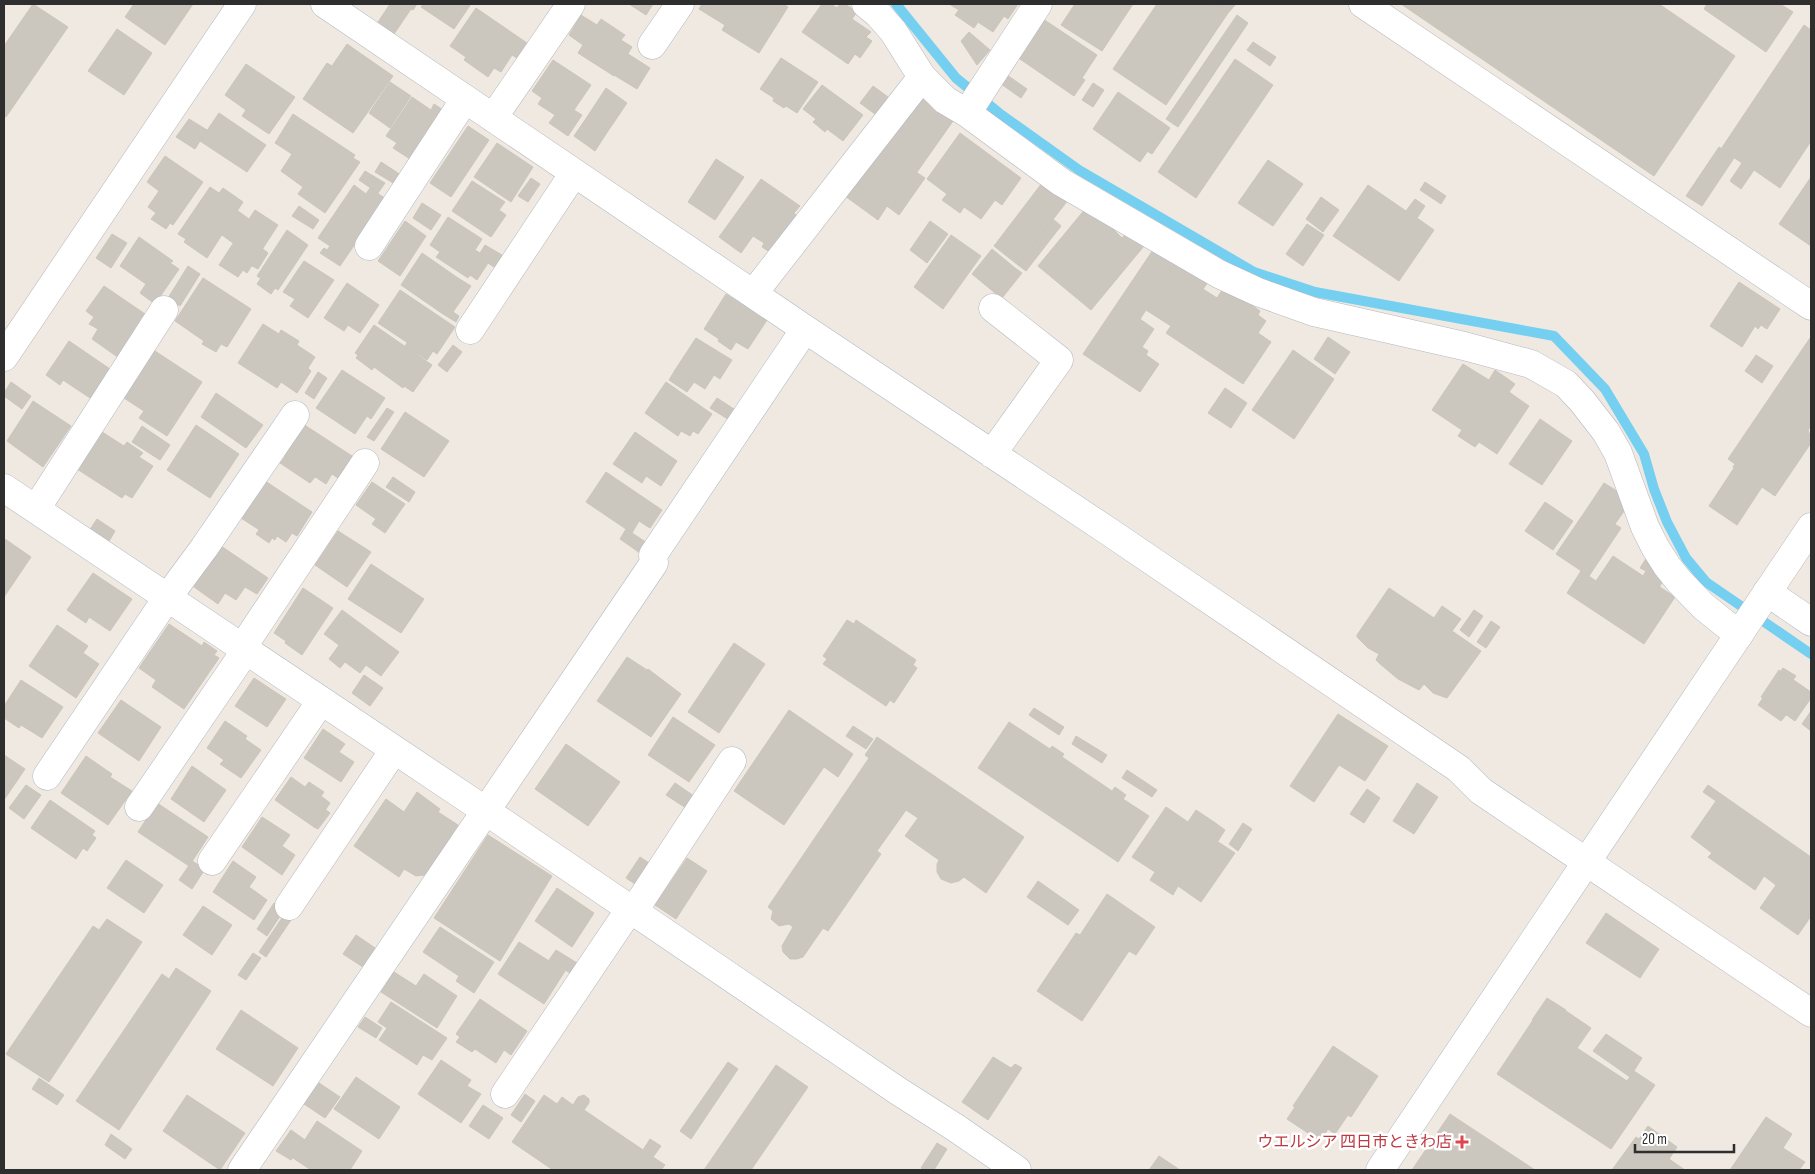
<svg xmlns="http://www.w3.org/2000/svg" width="1815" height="1174" viewBox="0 0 1815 1174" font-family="'Sofia Sans Condensed','Noto Sans JP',sans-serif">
<rect width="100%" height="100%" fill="#efe9e1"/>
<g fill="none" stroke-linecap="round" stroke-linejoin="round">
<!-- stream -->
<path stroke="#75cff0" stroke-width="10" d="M896,4L956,78L999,113L1079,170L1254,272L1315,292L1554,336L1605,389L1644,454L1654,489L1667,522L1686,558L1706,582L1811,654"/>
</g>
<!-- building -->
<path fill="#cbc7bf" stroke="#cbc5ba" d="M33,4L68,27L6,117L4,116V46Z
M134,4H193L165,45L125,17Z
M390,4H417L413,10L411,9L394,34L378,22Z
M423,4H471L454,29L421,7Z
M629,4H653L646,15Z
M702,4H783L788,7L759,53L722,30L725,25L699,9Z
M822,4H831L837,8L840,4H845L857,12L852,19L871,32L866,37L872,41L860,58L855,54L848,64L802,32Z
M949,4H1018L1008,19L1004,16L993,32L978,22L974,28L955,15L959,10Z
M1075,4H1133L1102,51L1061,25Z
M1157,4H1214L1228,13L1166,105L1113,69Z
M1214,4H1236L1228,13Z
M1401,4H1659L1735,56L1654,176Z
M1707,4H1780L1793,12L1766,52L1704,9Z
M476,8L527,43L517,58L512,55L501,72L494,68L488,77L464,60L466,57L450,46Z
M581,15L597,25L601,19L625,35L621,40L632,47L614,76L578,53L583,45L569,35Z
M1237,15L1248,23L1178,127L1166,119Z
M1043,19L1097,55L1082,78L1085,80L1074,96L1017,57Z
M1804,25L1811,30V141L1780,188L1754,170L1741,189L1730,181L1742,163L1721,149Z
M117,29L152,53L124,95L88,71Z
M969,32L990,50L977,65L961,41Z
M1253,42L1276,57L1270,66L1247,50Z
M347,44L393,76L353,133L303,99L327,63L332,66Z
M628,54L650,68L637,89L614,75Z
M781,58L818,82L797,113L786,106L784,108L773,101L774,98L760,89Z
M1235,59L1273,85L1196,198L1158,172Z
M553,60L591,85L574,110L582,115L568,136L549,123L555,115L538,104L542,98L532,91Z
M246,64L295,97L269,134L242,116L246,110L225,95Z
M1007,75L1027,89L1021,98L1001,84Z
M390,82L411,96L390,128L369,113Z
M1093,83L1104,90L1093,107L1082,100Z
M822,85L863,115L843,141L827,129L825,132L813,122L816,119L803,109Z
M873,86L888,97L875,114L860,103Z
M606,88L627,103L608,131L587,117Z
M1118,92L1166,125L1140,162L1093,129Z
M917,95L953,121L891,209L855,183Z
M412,97L431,110L434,104L443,110L410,159L393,148L397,143L386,136Z
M219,113L266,145L247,172L200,141Z
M293,114L355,155L353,158L360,162L325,213L298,194L303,187L281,171L292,154L275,143Z
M587,117L608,131L595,151L574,136Z
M189,119L207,130L195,149L176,137Z
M1166,125L1170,128L1152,154L1147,151Z
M468,126L489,140L483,149L462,135Z
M960,133L1021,178L1002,205L995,200L981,219L964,207L960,213L942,200L947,194L927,179Z
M462,135L483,149L451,197L430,183Z
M497,143L533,167L511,202L474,177Z
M1719,147L1734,158L1702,206L1686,196Z
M165,156L203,182L173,225L170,223L166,229L151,219L156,213L148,207L159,191L147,182Z
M716,159L744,177L715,220L688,202Z
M1268,160L1303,184L1273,226L1238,203Z
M381,162L401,175L395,184L375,172Z
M365,171L385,183L378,193L359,180Z
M916,172L925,178L899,215L891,209Z
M1811,177V246L1779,224Z
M531,178L540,184L528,202L518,196Z
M761,179L800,206L794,213L756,186Z
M472,181L505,202L499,210L506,215L491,237L452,211Z
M1425,182L1446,196L1441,204L1420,190Z
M855,183L887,206L878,220L845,196Z
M1042,183L1068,200L1018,265L994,246Z
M354,185L366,194L370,188L386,199L340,266L320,253L324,248L327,250L330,246L318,238Z
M1368,185L1406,211L1415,199L1425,206L1417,218L1434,230L1399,281L1333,236Z
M756,186L799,217L773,254L762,247L764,243L753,236L741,253L719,237Z
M210,187L219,193L223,188L243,202L207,258L184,242L186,239L178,234Z
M1321,197L1339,210L1323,232L1306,219Z
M422,203L441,215L431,230L413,218Z
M299,206L319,220L313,229L292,216Z
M1086,208L1116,228L1114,230L1122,238L1128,231L1144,246L1091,310L1038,266Z
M255,210L278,225L247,273L243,270L238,277L219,265Z
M238,211L249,219L233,243L222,235Z
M448,217L482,239L475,250L483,255L468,278L436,257L440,252L430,245Z
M1053,219L1061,226L1026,271L1018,265Z
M405,221L426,236L400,276L378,261Z
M930,221L948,234L927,263L910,250Z
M1307,224L1324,235L1303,266L1286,254Z
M287,230L308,245L278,290L257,276Z
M112,234L127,243L111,268L96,258Z
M951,235L981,256L943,309L914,287Z
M139,237L173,261L170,263L179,269L155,304L140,293L146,284L120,266Z
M485,245L502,255L494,267L488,263L477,280L470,275L483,255L480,253Z
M263,249L268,253L258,269L252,266Z
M992,249L1015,268L995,293L972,274Z
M1153,250L1177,266L1180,261L1209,281L1203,289L1217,298L1225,286L1260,311L1258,315L1266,321L1258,333L1271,342L1243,384L1166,333L1171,326L1146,310L1140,319L1154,329L1142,347L1148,351L1146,355L1159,364L1140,392L1083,354Z
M422,253L458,278L452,285L459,290L443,314L401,285Z
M304,261L334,280L308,318L290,306L295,299L283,292Z
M188,266L200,274L180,306L168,298Z
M1015,268L1022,273L1002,298L995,293Z
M203,278L251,309L227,347L221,344L216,352L202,344L204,341L175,321Z
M261,278L275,288L271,294L257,284Z
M458,278L471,286L453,312L459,316L456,322L443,314L459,290L452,285Z
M1739,282L1780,309L1767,329L1761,325L1758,329L1755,326L1742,347L1710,326Z
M347,283L379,305L360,333L348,325L344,331L324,318Z
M104,286L148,316L119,358L92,339L98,329L89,324L94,317L86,311Z
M400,290L455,327L437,354L412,336L408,343L378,323Z
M726,294L767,320L748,349L736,342L731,350L718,341L719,339L704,329Z
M263,324L279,334L281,330L299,341L297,345L315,357L308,368L311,371L297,393L281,382L277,388L238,363Z
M374,325L432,365L413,392L404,386L403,388L374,367L372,370L356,358L358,355L355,353Z
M412,336L433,351L427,360L405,346Z
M1328,337L1350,352L1335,374L1314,359Z
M696,338L732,360L720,379L714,375L705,389L675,370Z
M1810,338L1811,426L1808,430L1811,438V443L1775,496L1733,467L1735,464L1728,459Z
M69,341L110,369L90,398L63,380L60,385L46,375Z
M453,345L462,352L447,372L438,365Z
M1293,350L1334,379L1294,439L1252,410Z
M155,351L202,382L167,436L139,418L144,411L124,398Z
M1756,355L1773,366L1762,383L1745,371Z
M1463,364L1489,380L1495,370L1515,384L1509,392L1529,406L1497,454L1479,442L1475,447L1458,436L1462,430L1432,410Z
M342,370L385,398L371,419L367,416L355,434L316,408Z
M675,370L694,382L687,392L669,380Z
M318,372L327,378L314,399L305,393Z
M11,382L31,396L22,409L4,396V393Z
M666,382L712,414L698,434L693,431L690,436L681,431L678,436L645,413Z
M1225,388L1247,403L1231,428L1208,413Z
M216,393L263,425L246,448L201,417Z
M717,398L737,411L731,421L710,408Z
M33,401L71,426L43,467L7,441Z
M387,408L394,412L374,441L367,437Z
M405,412L449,441L424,477L381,449Z
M1540,419L1572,441L1542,485L1509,464Z
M303,424L352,456L338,478L332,474L326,484L282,455Z
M196,425L239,454L210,498L167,470Z
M142,426L170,445L160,460L132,442Z
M102,432L124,446L127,442L143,453L139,457L153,466L132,498L125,494L122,498L77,469Z
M635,432L677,461L661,486L646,476L642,483L613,464Z
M285,457L315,477L310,483L280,463Z
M1734,468L1762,487L1737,525L1709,506Z
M606,472L662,510L650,528L639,521L632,533L586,502Z
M393,477L415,492L409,502L386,487Z
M265,481L312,512L297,536L292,533L286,542L277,536L275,540L241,518Z
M372,482L405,504L385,533L372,524L376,519L356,505Z
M1604,483L1620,493L1627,507L1615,524L1588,507Z
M1545,502L1573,521L1553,550L1525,531Z
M1588,507L1621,528L1589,576L1556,554Z
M97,519L115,531L108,543L89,531Z
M626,529L647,543L640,553L620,539Z
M259,530L272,538L269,543L256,534Z
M338,531L371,552L347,587L315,565Z
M5,539L31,557L4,597V542Z
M221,546L268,578L257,594L245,587L236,600L217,588L211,599L194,587Z
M1613,556L1675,597L1644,644L1567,593L1581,571L1596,581Z
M1647,557L1662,582L1659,588L1643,576L1646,571L1640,568Z
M371,564L424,599L401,633L348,599Z
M93,573L132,599L110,631L89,617L86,623L67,610Z
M217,588L225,593L218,604L211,599Z
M303,588L333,608L302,655L285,643L286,641L274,633Z
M1389,588L1434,618L1442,606L1461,619L1452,631L1481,651L1447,698L1433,693L1424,684L1419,690L1398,679L1379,663L1376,660L1379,654L1368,648L1357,637V635Z
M342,610L399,652L381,676L366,665L360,673L345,662L340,668L329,659L339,645L324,634Z
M1474,610L1483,616L1469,637L1460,630Z
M847,620L854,624L856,620L916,660L913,665L917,668L894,703L890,700L886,706L823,664L827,659L823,656Z
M1491,621L1500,627L1486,648L1477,642Z
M169,624L202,646L204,642L217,651L214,655L219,658L184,709L152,687L156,680L139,668Z
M57,625L88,646L83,653L99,664L76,698L29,666Z
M734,643L765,664L719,733L688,712Z
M627,657L647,670L648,669L681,694L651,737L597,701Z
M1783,668L1796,676L1793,680L1781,671Z
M1779,670L1811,692V698L1795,721L1761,697Z
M364,675L383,688L370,706L352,693Z
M254,678L286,699L267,727L235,706Z
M21,680L63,707L42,738L21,725L19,728L4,718V706Z
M1763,698L1786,715L1781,721L1758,705Z
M121,700L161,727L139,761L98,733Z
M1034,708L1064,727L1059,735L1029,715Z
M789,710L853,754L838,777L824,767L784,825L734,791Z
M1811,711V731L1802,724Z
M1338,714L1388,746L1365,781L1339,765L1314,802L1290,786Z
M673,717L715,745L689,782L648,755Z
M225,721L247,736L245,739L261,750L241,778L220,764L224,760L207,748Z
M1009,722L1050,749L1052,746L1064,754L1062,757L1112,791L1115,787L1126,795L1123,799L1149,816L1118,862L978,768Z
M853,726L873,739L866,749L846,736Z
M323,729L345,744L339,752L354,762L341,782L304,758Z
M1076,736L1107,755L1102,763L1072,744Z
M877,737L1024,837L986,893L964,877L959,881L951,883L941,879L937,872V864L939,860L905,836L918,818L906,810L877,851L881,854L828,931L823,928L803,957L797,959H790L783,952L782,946L793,927L789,924L779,926L771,919L773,911L768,907L869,758L865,755Z
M566,744L620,782L588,826L535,789Z
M4,755L25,769L4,800Z
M86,756L112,774L110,777L132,791L108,825L61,793Z
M192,766L226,790L204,822L171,799Z
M1127,770L1157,790L1152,797L1122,778Z
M291,777L305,787L309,782L324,792L321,796L330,803L314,827L275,800Z
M675,783L694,796L686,808L666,795Z
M1417,783L1438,797L1414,834L1393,821Z
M26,785L41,795L24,819L9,808Z
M1708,785L1811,857V916L1798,935L1760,908L1776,885L1764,876L1755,890L1708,857L1712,853L1691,837L1716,801L1703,792Z
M1367,789L1380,798L1364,823L1350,814Z
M417,792L440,809L438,812L458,825L445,845L447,847L430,872L425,875L416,876L404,869L399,877L354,846L386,799L404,812Z
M50,800L95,831L92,835L96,838L87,851L83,848L76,859L31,828Z
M157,803L208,837L189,866L138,832Z
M1166,807L1188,822L1196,810L1214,822L1206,834L1235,853L1201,902L1178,886L1173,895L1150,880L1155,872L1132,857Z
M325,809L330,813L318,829L314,827Z
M262,817L290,835L282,846L295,855L282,875L242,847Z
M1214,822L1225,830L1218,841L1206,834Z
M1243,823L1252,829L1238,851L1229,844Z
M488,835L552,876L500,961L434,918Z
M640,857L652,865L638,886L626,878Z
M687,858L707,871L676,919L655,905Z
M126,860L163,885L144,913L107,888Z
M192,861L205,869L192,889L179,880Z
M233,861L256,877L249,887L267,900L254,920L213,892Z
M1038,881L1079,910L1068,925L1027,897Z
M557,888L594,913L572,947L535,921Z
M1107,894L1155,927L1136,955L1129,951L1082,1021L1037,991L1076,933L1080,935Z
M274,903L284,910L267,936L257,929Z
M203,906L232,925L212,955L183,935Z
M286,912L293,917L266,957L259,952Z
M1606,913L1659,949L1640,978L1586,943Z
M107,919L142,942L49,1082L6,1054L93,926L99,930Z
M440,927L494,962L474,993L456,981L459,976L423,952Z
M356,935L378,950L366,969L343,954Z
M519,942L565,971L544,1004L498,974Z
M556,950L577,963L570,973L549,960Z
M253,953L261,958L246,980L238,975Z
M176,968L211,991L119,1130L76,1101L162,974L169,979Z
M394,972L405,979L392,999L381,992Z
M424,974L457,996L437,1028L392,999L405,979L416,986Z
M1547,998L1566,1010L1555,1027L1549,1026L1547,1030L1532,1020Z
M480,999L527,1031L511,1055L504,1050L496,1063L475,1049L472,1052L456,1042L460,1037L456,1034Z
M391,1002L447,1038L432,1060L423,1055L417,1065L379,1040L387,1028L378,1022Z
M241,1010L298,1048L273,1086L216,1049Z
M1566,1011L1591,1028L1577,1048L1627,1081L1634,1071L1655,1085L1611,1149L1497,1074L1533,1020L1547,1030L1549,1026L1555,1027Z
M365,1017L382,1028L376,1038L358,1027Z
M1606,1034L1642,1058L1630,1077L1593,1051Z
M1333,1046L1378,1076L1351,1117L1348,1115L1335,1134L1328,1129L1320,1141L1287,1119L1295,1107L1293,1106Z
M993,1057L1011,1068L1015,1064L1022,1068L988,1120L962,1102Z
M441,1060L471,1080L467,1086L481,1094L461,1123L418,1094Z
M728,1062L738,1069L691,1139L680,1131Z
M776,1065L808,1087L751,1170H704Z
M356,1077L400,1107L379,1139L334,1109Z
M39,1078L64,1095L57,1105L32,1089Z
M319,1083L340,1097L325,1118L304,1104Z
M525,1094L535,1101L521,1122L511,1115Z
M187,1095L245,1133L220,1170L163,1131Z
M544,1095L557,1104L562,1097L573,1105L578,1097L584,1095L589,1099V1103L584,1110L643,1150L650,1139L661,1146L653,1157L665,1165L661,1170H553L512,1142Z
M483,1105L503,1118L489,1139L469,1126Z
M1450,1114L1535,1170H1412Z
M1766,1117L1792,1134L1783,1148L1805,1162L1799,1170H1730Z
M317,1121L362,1151L350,1170H311L293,1158Z
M1648,1126L1677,1147L1669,1159L1685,1170H1612L1636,1137L1639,1139Z
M291,1130L305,1140L291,1160L276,1151Z
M111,1134L132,1149L125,1159L105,1145Z
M937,1143L947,1149L934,1170H924L921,1168Z
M1159,1156L1180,1170H1149Z"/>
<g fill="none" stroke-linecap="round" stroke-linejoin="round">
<!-- street casing -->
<g stroke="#b4b7c1" stroke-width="29">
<path id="street" d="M325,4L805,329L1108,531L1459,769L1481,791L1811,1013
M866,4L878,14L893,31L922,77L945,100L967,113L1061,182L1219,274L1258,292L1314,312L1464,346L1531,364L1566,384L1582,401L1606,432L1618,453L1645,527L1655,547L1667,566L1679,581L1703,606L1739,635
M1363,4L1811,306
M652,45L680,4
M967,113L1038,4
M493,118L571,4
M369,246L465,99
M753,294L922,77
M470,330L574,173
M4,357L242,4
M992,454L1059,360L993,308
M4,488L486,811L898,1091L956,1128L1017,1170
M36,509L164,310
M1767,592L1811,622
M242,648L365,463
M47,776L167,598L204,548L295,415
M139,807L246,650
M212,861L321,701
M289,906L394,750
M633,912L732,761
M505,1094L630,909
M242,1170L654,563L653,555L805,329"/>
</g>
<!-- secondary casing -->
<g stroke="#b4b7c1" stroke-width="29">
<path id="secondary" d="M1380,1170L1811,527"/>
</g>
<!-- street -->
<use href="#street" stroke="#fff" stroke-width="28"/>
<!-- secondary -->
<use href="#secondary" stroke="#fff" stroke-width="28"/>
</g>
<!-- markers -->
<path fill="#e0444e" stroke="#fff" stroke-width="2" d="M1459.5 1134.5h5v5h5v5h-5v5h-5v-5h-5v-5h5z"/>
<g text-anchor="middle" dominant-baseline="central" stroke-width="5" stroke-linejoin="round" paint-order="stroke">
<!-- health labels -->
<g font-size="16" fill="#be3a42" stroke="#fff" text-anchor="end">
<text x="1452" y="1142">ウエルシア 四日市ときわ店</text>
</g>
</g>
<!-- border -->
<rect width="1815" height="1174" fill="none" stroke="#2e2e2e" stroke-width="10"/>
<!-- scale -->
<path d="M1635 1144v8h99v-8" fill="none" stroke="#2e2e2e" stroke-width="2.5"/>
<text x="1642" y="1144" font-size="15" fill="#2e2e2e" stroke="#ffffff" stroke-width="4" paint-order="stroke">20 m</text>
</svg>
